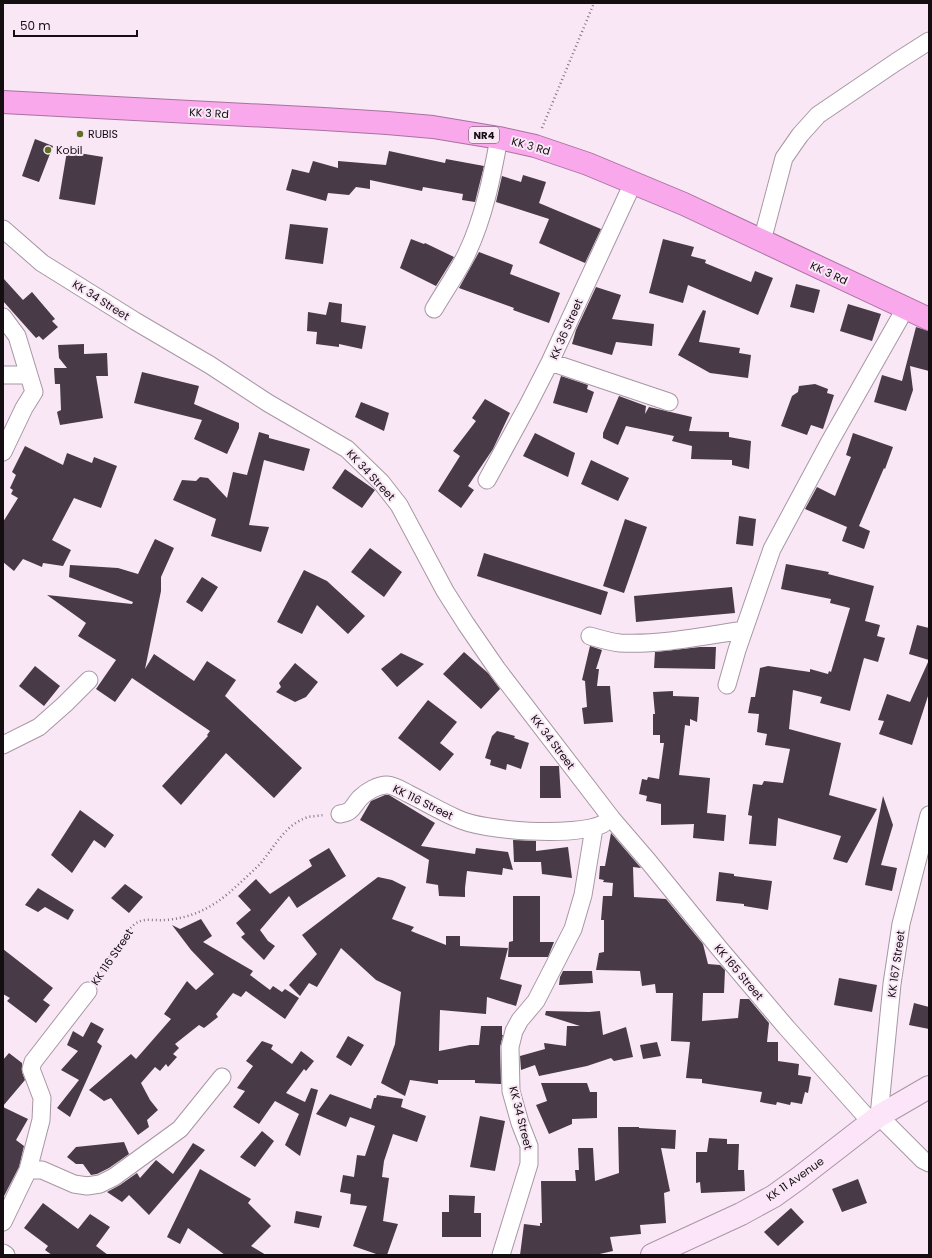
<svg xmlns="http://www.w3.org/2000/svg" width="932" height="1258" viewBox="0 0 932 1258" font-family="Poppins,sans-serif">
<rect width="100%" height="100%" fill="#f9e7f6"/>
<!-- building -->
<path fill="#483a46" d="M35,139L53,146L39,182L22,176Z
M67,151L103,157L95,205L59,199Z
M389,151L445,163L446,159L484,166L475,202L462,200L463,194L423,187L422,191L370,180V189L356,187L349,195L328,193L326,201L286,190L292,169L309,173L313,161L338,168V161L386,165Z
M523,175L546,182L539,203L601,229L585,263L539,243L549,219L496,202L502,176L521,182Z
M290,224L328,228L323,264L285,259Z
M411,239L424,244L425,243L454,257L436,286L400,268Z
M663,239L694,247L691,256L706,260L705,263L751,282L755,271L773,278L758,315L688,285L683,303L649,293Z
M479,252L513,265L510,274L560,293L549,323L513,310L514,308L459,288Z
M3,278L23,300L32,292L55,319L52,321L58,327L43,340L39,336L36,338L3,301Z
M796,284L820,290L814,313L790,307Z
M596,287L621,295L612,319L654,324L652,346L616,342L612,355L572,344L576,330Z
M329,302L342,304L341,322L366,326L362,349L339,344V347L316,344L317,332L307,331L308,312L326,315Z
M848,304L881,314L872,341L840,331Z
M703,310L706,311L699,342L740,348L739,353L751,355L748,378L710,373L678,355Z
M916,327L929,331V371L910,366L913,390L906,411L874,402L882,375L902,381Z
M84,344V354L107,353L108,376H96L103,418L60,425L57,412L61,410L60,384H55L54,368H67L59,358L58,345Z
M142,372L199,386L194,404L239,423V428L227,454L194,439L202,420L134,403Z
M561,376L588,385L587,389L594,392L587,413L553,403Z
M815,384L828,389L827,393L834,395L823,429L811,425L807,435L781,426L792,396L798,392L799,386Z
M619,396L646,406L645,414L649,407L692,417L689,431L729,432V437L751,441L749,469L732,465V460L691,459L692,446L672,441L674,436L626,426L618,445L603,438V433Z
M485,399L510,413L493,449L468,486L474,490L461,508L438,491L460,456L453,451L476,421L472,418Z
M361,402L389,413L384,431L355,417Z
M259,432L269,435V438L310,449L304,471L264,460L249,525L269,527L261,552L211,536L216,519L173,500L182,480L196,481L200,477L208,478L227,498L233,472L247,475Z
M535,433L575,453L568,477L523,456Z
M853,433L893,447L885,469L884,468L859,526L870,531L864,549L842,541L847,527L805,509L817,487L835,496L851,457L846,455Z
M25,446L63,465L67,453L92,463L94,457L117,466L101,508L74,498L52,540L71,550L63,566L43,563L42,567L23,559L14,571L3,562V522L18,498L11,494L13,490L10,488L16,475L12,472Z
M591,460L629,478L618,501L581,484Z
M345,469L375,490L362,508L332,488Z
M739,516L756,519L753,546L736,544Z
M625,519L647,527L624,593L603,586Z
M155,539L174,548L161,577V591L145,669L154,654L194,681L207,661L236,680L225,696L302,768L274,798L226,753L181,805L162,786L208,736L207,735L210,731L132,678L115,702L96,689L116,660L78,636L86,623L47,595L132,604L133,602L69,577L70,565L118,568L138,574Z
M370,548L402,572L384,597L351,572Z
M484,553L608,592L601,615L477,576Z
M786,564L829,572L828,574L874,586L865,621L880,625L877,636L885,638L878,662L864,658L850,711L820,703L822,697L793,690L789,729L841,743L829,795L877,809L847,863L833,859L841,836L778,818L776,846L749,844L752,816L748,815L753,784L762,785L764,781L783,783L790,749L765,745L767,734L757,732L759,714L748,713L751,697H755L760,668L768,666L810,672V669L828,674L829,671L831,672L850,608L830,603L831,599L781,589Z
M304,570L327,581L365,616L348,634L317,605L302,634L277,622Z
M202,577L218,587L202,612L186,602Z
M732,587L735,613L636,622L634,596Z
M917,625L929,628V660L909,654Z
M590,646L602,650L596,669H599L597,686H610L613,722L584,724L582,708L587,707L585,681L582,680Z
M700,647H716L715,669L654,668L655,652Z
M464,652L488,673L500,689L481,709L443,674Z
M401,653L424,664L397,687L381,669Z
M929,660V693L912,745L879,734L884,721L878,720L887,694L910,702Z
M295,663L318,682L306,697L295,702L276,692L281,687L279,683Z
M35,666L60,686L44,706L19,686Z
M673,691V696L699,697L697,722L690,719V726L685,725L679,775L710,778L707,813L726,815L724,841L693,838L694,824L661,825V804L646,801L647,796L639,794L642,779L647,780L648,777L659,779L664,743H660V735H653V714H655L653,692Z
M428,700L457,722L440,743L454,754L440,771L398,738Z
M497,731L515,736L514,738L529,743L521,769L507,764L506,770L490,765L491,760L485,758L492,736Z
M540,766H559L561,798H540Z
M385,795H389L435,823L421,846L475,854L476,848L508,852L513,870L503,868L502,875L467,871L465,888V897L439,896L438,885L426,883L429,860L360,820L371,801Z
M883,796L893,825L881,865L897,868L892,891L865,885Z
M80,810L114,835L105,848L94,840L72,873L51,855Z
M611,833L641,868L633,867L634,897L666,899L703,944L708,964L720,965L725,970L724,993H703L702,1021L738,1018L740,999H749L769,1023L767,1042H778V1061L799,1064L798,1075L811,1077L808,1093L805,1092L802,1104L791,1102L790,1105L777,1102L776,1105L760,1102L762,1092L702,1083V1079L686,1078L690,1042L671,1041L673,993H656L655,984L642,986L640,971L596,970L599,953L604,952V920H601L603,896H612L613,883L603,882L604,880L599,879L600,866H605Z
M513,840L536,841V851L568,847L572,878L542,874L541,862H514Z
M329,848L346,876L297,908L289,896L260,930L268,941L275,946L264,960L241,937L245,934L236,923L251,910L238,896L256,879L270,894L312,866L309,860Z
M719,872L734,874V876L772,881L768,910L744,906V904L716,901Z
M378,877L392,880L406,887L392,919L414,927L411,931L446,945V936H460V946L508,948L500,979L522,985L516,1006L487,997L486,1014L440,1010L439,1051L470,1045H479L481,1026H502V1035H503L500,1047L501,1084L475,1083V1080H438V1084L410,1080L405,1096L381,1083L395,1044L401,992L376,980L341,948L317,987L309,983L300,996L289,985L317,954L302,935Z
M125,884L143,897L129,913L111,898Z
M38,888L74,910L68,920L45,907L38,912L25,905Z
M513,896H540V942H554L548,957H508L509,942L513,941Z
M201,919L212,936L203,942L253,971L250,975L270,990L273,986L282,992L285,989L299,998L285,1019L246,991L241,997L233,993L216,1014L218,1017L204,1028L199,1025L175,1044L179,1048L173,1054L177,1057L168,1067L166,1064L160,1071L155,1067L141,1083L150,1100L158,1110L147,1120L149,1127L138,1135L111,1098L104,1101L89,1090L131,1054L136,1059L171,1019L164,1014L187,981L196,990L214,974L191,950L172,925L180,929Z
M3,949L53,988L43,1000L50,1005L36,1023L7,1001L10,998L3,994Z
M563,971H592L593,983L559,985L560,977Z
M839,978L877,985L872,1012L834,1005Z
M914,1003L929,1007V1029L909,1025Z
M546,1011L589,1012L600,1011L603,1035L626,1027L633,1057L614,1061L611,1058L587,1066L539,1076L535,1065L521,1070L520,1056L545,1049L544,1043L566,1046L567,1026H580L545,1015Z
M91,1022L104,1029L97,1042L102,1046L70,1117L57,1108L79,1080L61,1070L78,1051L67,1045L73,1031L83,1037Z
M348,1036L364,1045L351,1066L336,1057Z
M262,1041L273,1045L271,1049L292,1064L301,1051L314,1061L306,1071L304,1069L286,1093L305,1102L311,1088L318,1090L300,1156L285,1145L299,1114L275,1101L259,1124L233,1107L245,1091L237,1088L253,1066L246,1061Z
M657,1042L661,1056L643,1059L640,1045Z
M9,1053L22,1063V1072L25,1080L3,1106V1060Z
M541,1083H587L590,1092H597V1118L572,1119V1124L549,1134L536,1105L547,1101Z
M330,1094L371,1109L374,1098H376L377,1095L403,1099L401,1107L426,1116L417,1142L393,1134L384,1161L382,1177L389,1178L383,1221L398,1224L387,1255H379L353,1246L367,1206L350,1204L351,1194L340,1192L343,1175L354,1177L357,1155L365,1156L375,1126L350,1117L346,1127L316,1114Z
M3,1107L28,1119L16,1140L24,1146L19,1167L3,1198Z
M480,1116L505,1121L495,1171L470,1167Z
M618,1127H639V1128L676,1130L675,1149L661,1148L670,1191L664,1193L666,1223L640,1225L641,1234L610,1237L613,1251L595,1255H520L524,1224L540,1226V1223H542L541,1181H576L575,1170H579L578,1148H593L595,1181L619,1173Z
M262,1131L274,1141L255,1167L240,1157Z
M709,1138L727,1139V1144H739L738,1170H744L745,1191L701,1193L700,1182L696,1183V1152H707Z
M124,1142L129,1154L109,1168L97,1174L91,1175L83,1164H76L67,1157L76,1147Z
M193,1143L205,1150L149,1215L129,1195L122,1202L107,1192L120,1185L137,1173L140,1178L156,1160L173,1174Z
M200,1169L251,1199L248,1203L271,1226L251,1246L266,1255H225L188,1228L180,1244L167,1237Z
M858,1179L867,1203L842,1212L832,1189Z
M449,1195L475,1196L474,1213H481V1237H442V1212H449Z
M43,1203L78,1229L90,1214L110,1227L96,1246L108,1255H52L45,1250L48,1246L24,1228Z
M791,1208L804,1222L778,1246L764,1232Z
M296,1211L322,1216L319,1228L294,1223Z"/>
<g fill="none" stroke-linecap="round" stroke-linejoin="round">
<!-- street casing -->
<g stroke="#a796a4" stroke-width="19">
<path id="street" d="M633,183L550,362L669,402
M3,229L42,263L135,321L210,365L268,403L347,449L381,482L399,505L445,591L466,624L497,669L612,819L649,862L719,948L786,1027L871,1122
M762,241L784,158L800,135L818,115L896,62L929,41
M434,309C445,290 458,272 467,253C484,217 492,177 499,138
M3,317L17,336L34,392L24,408L3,452
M3,375H29
M487,480L528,405L550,362
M590,636C600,639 610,642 620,643C661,645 704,636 744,630
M727,685L737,650L772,549L829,443L905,309
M3,745L39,727L65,704L89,680
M340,814C353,812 352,807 360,798C367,791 378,785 387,785C394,785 403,791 409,794C425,802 440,811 456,818C484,832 575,837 603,824
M929,815L901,924L892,984L879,1116L923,1160L929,1163
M28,1170H42L74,1184L87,1186L100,1184L114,1177L180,1129L222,1077
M3,1222L28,1170L41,1120L42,1098L31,1069L33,1062L88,991
M3,1253L6,1255
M501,1255L529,1164V1146L520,1123L511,1091L510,1047L514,1031L520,1020L536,1001L573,929L583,895L594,828"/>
</g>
<!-- secondary casing -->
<g stroke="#a796a4" stroke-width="24">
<path id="secondary" d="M652,1255L741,1214L774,1196L799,1178L879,1116L929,1087"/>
</g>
<!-- highway casing -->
<g stroke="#a8729f" stroke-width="24">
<path id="highway" d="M3,102L324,119L387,123L433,127L499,138L535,146L588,164L684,204L929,319"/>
</g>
<!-- path -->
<path stroke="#827680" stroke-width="2.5" stroke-dasharray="1 3" stroke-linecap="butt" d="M542,128L594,3
M97,978C105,964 125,929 138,922C146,918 156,921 165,920C191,918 210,909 230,892C240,883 250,874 259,865C275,847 284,825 308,817C313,816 319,816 323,815"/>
<!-- street -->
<use href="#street" stroke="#fff" stroke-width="17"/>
<!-- secondary -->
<use href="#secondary" stroke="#fde5f9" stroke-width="22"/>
<!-- highway -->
<use href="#highway" stroke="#f8a8eb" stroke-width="22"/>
</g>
<!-- markers -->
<g fill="#5d7120" stroke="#f9e7f6" stroke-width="1.5">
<circle cx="80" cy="134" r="4"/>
<circle cx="48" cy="150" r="4"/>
</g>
<g text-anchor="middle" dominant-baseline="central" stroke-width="4" stroke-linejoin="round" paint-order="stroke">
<!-- shield labels -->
<rect fill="#f9e7f6" stroke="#594f57" stroke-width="1" x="469" y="127" width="30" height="16" rx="3"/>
<g font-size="10" font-weight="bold" fill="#140e13">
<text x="484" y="135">NR4</text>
</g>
<!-- street labels -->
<g font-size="11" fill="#140e13" stroke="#f9e7f6">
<text transform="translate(209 113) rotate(3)">KK 3 Rd</text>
<text transform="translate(531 146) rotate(16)">KK 3 Rd</text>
<text transform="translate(829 273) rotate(25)">KK 3 Rd</text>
<text transform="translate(101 300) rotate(32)">KK 34 Street</text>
<text transform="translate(566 329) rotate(-66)">KK 36 Street</text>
<text transform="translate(371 475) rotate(47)">KK 34 Street</text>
<text transform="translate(553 742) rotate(53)">KK 34 Street</text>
<text transform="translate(423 802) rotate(26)">KK 116 Street</text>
<text transform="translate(112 957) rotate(-56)">KK 116 Street</text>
<text transform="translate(896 964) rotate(-82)">KK 167 Street</text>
<text transform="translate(739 972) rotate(50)">KK 165 Street</text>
<text transform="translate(521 1118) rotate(76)">KK 34 Street</text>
<text transform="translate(795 1179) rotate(-35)">KK 11 Avenue</text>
</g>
<!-- poi labels -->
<g font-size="11" fill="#140e13" stroke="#f9e7f6" text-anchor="start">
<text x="88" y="134">RUBIS</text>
<text x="56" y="150">Kobil</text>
</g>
</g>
<!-- border -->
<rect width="932" height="1258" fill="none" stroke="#140e13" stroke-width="8"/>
<!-- scale -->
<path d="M14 30v6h123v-6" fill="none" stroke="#140e13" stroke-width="2"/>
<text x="20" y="30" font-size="12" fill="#140e13" stroke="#f9e7f6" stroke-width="3" paint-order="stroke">50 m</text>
</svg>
